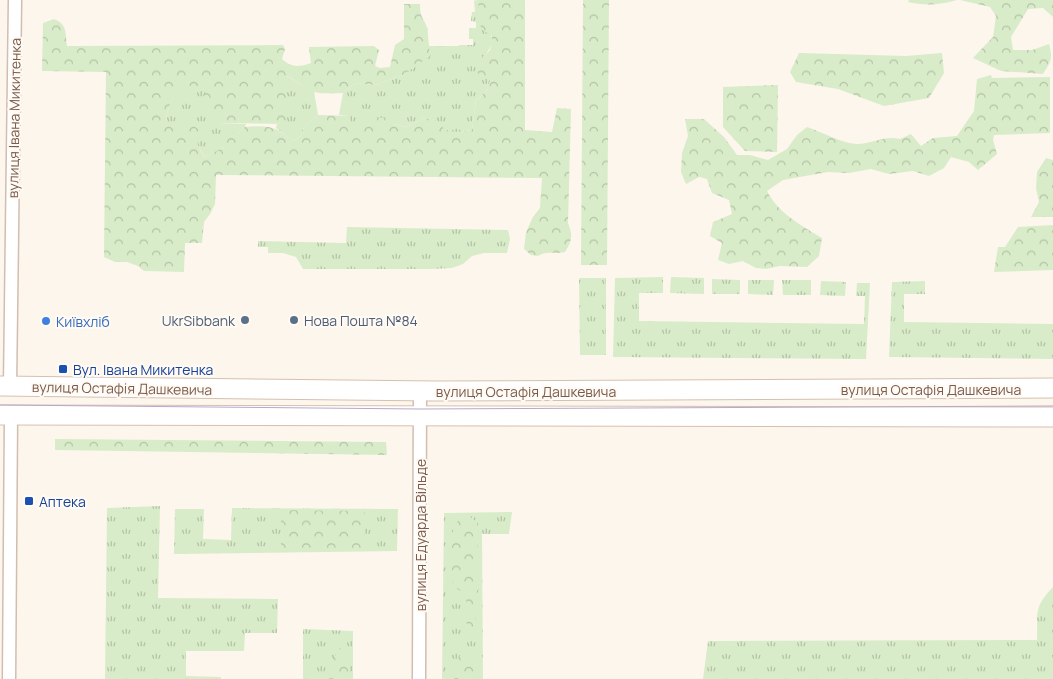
<svg xmlns="http://www.w3.org/2000/svg" width="1053" height="679" viewBox="0 0 1053 679" font-family="Manrope,sans-serif">
<defs>
<pattern id="grass-tufts" width="24" height="20" patternUnits="userSpaceOnUse" patternTransform="scale(1.25)"><rect width="24" height="20" fill="#d8ecc9"/><path d="M3 7l-1-3M5 7V3M7 7l1-3M15 17l-1-3M17 17v-4M19 17l1-3" fill="none" stroke="#b4c2a5"/></pattern>
<pattern id="forest-crowns" width="20" height="18" patternUnits="userSpaceOnUse" patternTransform="scale(1.25)"><rect width="20" height="18" fill="#d8ecc9"/><path d="M2 6a3 3 0 1 1 6 0M12 15a3 3 0 1 1 6 0" fill="none" stroke="#b4c2a5"/></pattern>
</defs>
<rect width="100%" height="100%" fill="#fdf6ec"/>
<!-- grass -->
<path fill="url(#grass-tufts)" d="M474,0L478,2C483,24 503,38 483,57L490,79L489,88L476,101L472,130L453,133L424,118L406,127L394,124L352,132L349,116L339,115L343,93L355,83L375,85L403,75L429,56L428,46H459V45H473V39H469V28H476V22L471,21L472,12H475Z
M286,76C296,80 304,88 314,91L318,115L304,127L301,136L293,141L276,128L277,124H286Z
M184,83L203,84L217,110V123L246,124L245,127L226,146L205,157L198,146L196,137L166,124C166,108 173,95 184,83Z
M347,227L508,230L510,239L507,253H484L472,256L463,264L452,268L431,269H303L296,257L283,253H268V247H258V241L346,243Z
M663,277V293H639V321L864,324L865,296H856L857,283H870L866,359L613,357L615,278Z
M671,277L704,278V294L670,293Z
M579,278H606V355H580Z
M712,279L740,280V294H712Z
M748,280H774L773,295L748,294Z
M782,280H811V295H783Z
M821,281L846,282L845,296L820,295Z
M925,281V294H904V322L1053,324V359L889,357L892,282Z
M160,506L158,598L278,599L277,633H245L244,651H186V676L221,677V679H105L107,508Z
M232,508L398,509L397,551L174,554L175,509H204L203,539L231,540Z
M512,512L509,534H482L483,679H442L444,513Z
M1053,587V679H703L708,641L1037,640C1038,613 1033,608 1053,587Z
M303,629L353,631V679H303Z"/>
<!-- forest -->
<path fill="url(#forest-crowns)" d="M475,0H525V130L552,132L557,108L571,109L568,223C573,235 572,241 565,252C554,255 549,250 538,256L531,255L524,249L526,232L533,217L540,208L542,178L216,175L215,204L210,214L204,222L202,243H185L184,272L144,271L138,266L127,262H115L104,257L106,72L42,71L43,23L54,19C68,25 65,33 67,46L283,45L285,49L282,59C292,68 299,67 311,63L309,47L374,46L379,50L375,66L380,68L390,67L395,45L404,39V4H420C420,18 423,17 427,27C428,31 429,50 430,56L403,75L375,85L355,83L343,93C331,93 317,95 307,89C300,84 294,79 286,76V124L217,123V110L205,113L200,107L206,91L203,84L194,87L184,84C173,95 166,108 166,124C179,123 188,122 199,129C195,141 198,148 205,157L226,146L223,136L231,132L238,134L245,127C270,125 274,126 293,141L301,136L304,127L318,115L350,116L352,131C365,118 372,118 391,117L394,124L406,127L424,118L437,121C446,135 458,132 472,130L476,101L489,88L490,80L479,77L476,68L483,57L490,50L492,36L481,29L478,2Z
M583,0H609L607,265H581Z
M909,0H957C940,5 925,6 908,2Z
M960,0H1053V17L1043,8L1028,9L1011,37L1013,50H1032L1049,44C1053,58 1051,62 1043,74L1001,71L973,58L993,37L996,16L990,7Z
M799,53L906,56L942,53L944,73L929,98L884,106L838,89L796,82L790,72Z
M991,75L992,78L1050,77V133L994,135L993,140L997,154L978,170L969,162L951,157L944,168L929,176L913,171L889,174L871,169L849,173L828,172L783,180L767,191C778,213 802,226 822,238L819,256L807,267L780,266L766,269L756,268L743,261L729,264L718,260L722,243L710,236L713,222L732,214L729,200L712,193L707,179L699,177L686,184L681,172L682,153L688,136L685,119H704L724,137L737,155H750L768,160L787,149L797,135L807,127C823,132 840,143 857,144C873,144 884,135 900,139L911,134L921,146L933,138L957,136L974,111L977,79Z
M778,85L777,152L745,151L723,127V87Z
M1046,158L1053,160V217H1031L1039,202L1036,188L1037,172Z
M1053,225V270L994,272L998,247H1005L1018,227Z
M55,439L386,442L387,455L55,450Z
M281,510L365,511L364,550L281,551Z
M463,515L469,516L478,523L479,540L477,548V579L479,587L477,596L479,605L475,618L476,635L473,641L467,639L466,596L463,592C442,586 448,539 456,524C457,521 461,518 463,515Z
M342,647C353,656 349,666 349,679H328L337,650Z
M461,654H472L480,666L479,679H448L451,671Z"/>
<g fill="none" stroke-linecap="round" stroke-linejoin="round">
<!-- street casing -->
<g stroke="#d1beb0" stroke-width="15">
<path id="street" d="M10,386L15,0
M9,679L11,416
M419,679L420,391"/>
</g>
<!-- secondary casing -->
<g stroke="#d6c0b0" stroke-width="21">
<path id="secondary" d="M0,386L435,391L1053,388
M0,415L1053,417"/>
</g>
<!-- street -->
<use href="#street" stroke="#fff" stroke-width="12"/>
<!-- secondary -->
<use href="#secondary" stroke="#fff" stroke-width="19"/>
<!-- tram -->
<path stroke="#b9a8c9" stroke-width="1" d="M0,405L420,409L1053,406"/>
</g>
<!-- markers -->
<g fill="#5c6f8a" stroke="#fffaf3" stroke-width="2">
<circle cx="245" cy="320" r="5"/>
<circle cx="294" cy="320" r="5"/>
</g>
<circle fill="#3f7fe0" stroke="#fffaf3" stroke-width="2" cx="46" cy="321" r="5"/>
<g fill="#1a4fb4" stroke="#fffaf3" stroke-width="2">
<rect x="58" y="364" width="10" height="10" rx="2.5"/>
<rect x="24" y="496" width="10" height="10" rx="2.5"/>
</g>
<g text-anchor="middle" dominant-baseline="central" stroke-width="4" stroke-linejoin="round" paint-order="stroke">
<!-- street labels -->
<g font-size="14" fill="#7a5c4d" stroke="#fffaf3">
<text transform="translate(14 118) rotate(-89)">вулиця Івана Микитенка</text>
<text transform="translate(122 388) rotate(1)">вулиця Остафія Дашкевича</text>
<text x="931" y="389">вулиця Остафія Дашкевича</text>
<text x="526" y="391">вулиця Остафія Дашкевича</text>
<text transform="translate(420 535) rotate(-90)">вулиця Едуарда Вільде</text>
</g>
<!-- service labels -->
<g font-size="14" fill="#4e5e75" stroke="#fffaf3" text-anchor="end">
<text x="235" y="320">UkrSibbank</text>
<text x="304" y="320" text-anchor="start">Нова Пошта №84</text>
</g>
<!-- shop labels -->
<g font-size="14" fill="#366cbe" stroke="#fffaf3" text-anchor="start">
<text x="56" y="321">Київхліб</text>
</g>
<!-- transit labels -->
<g font-size="14" fill="#164399" stroke="#fffaf3" text-anchor="start">
<text x="73" y="369">Вул. Івана Микитенка</text>
<text x="39" y="501">Аптека</text>
</g>
</g>
</svg>
